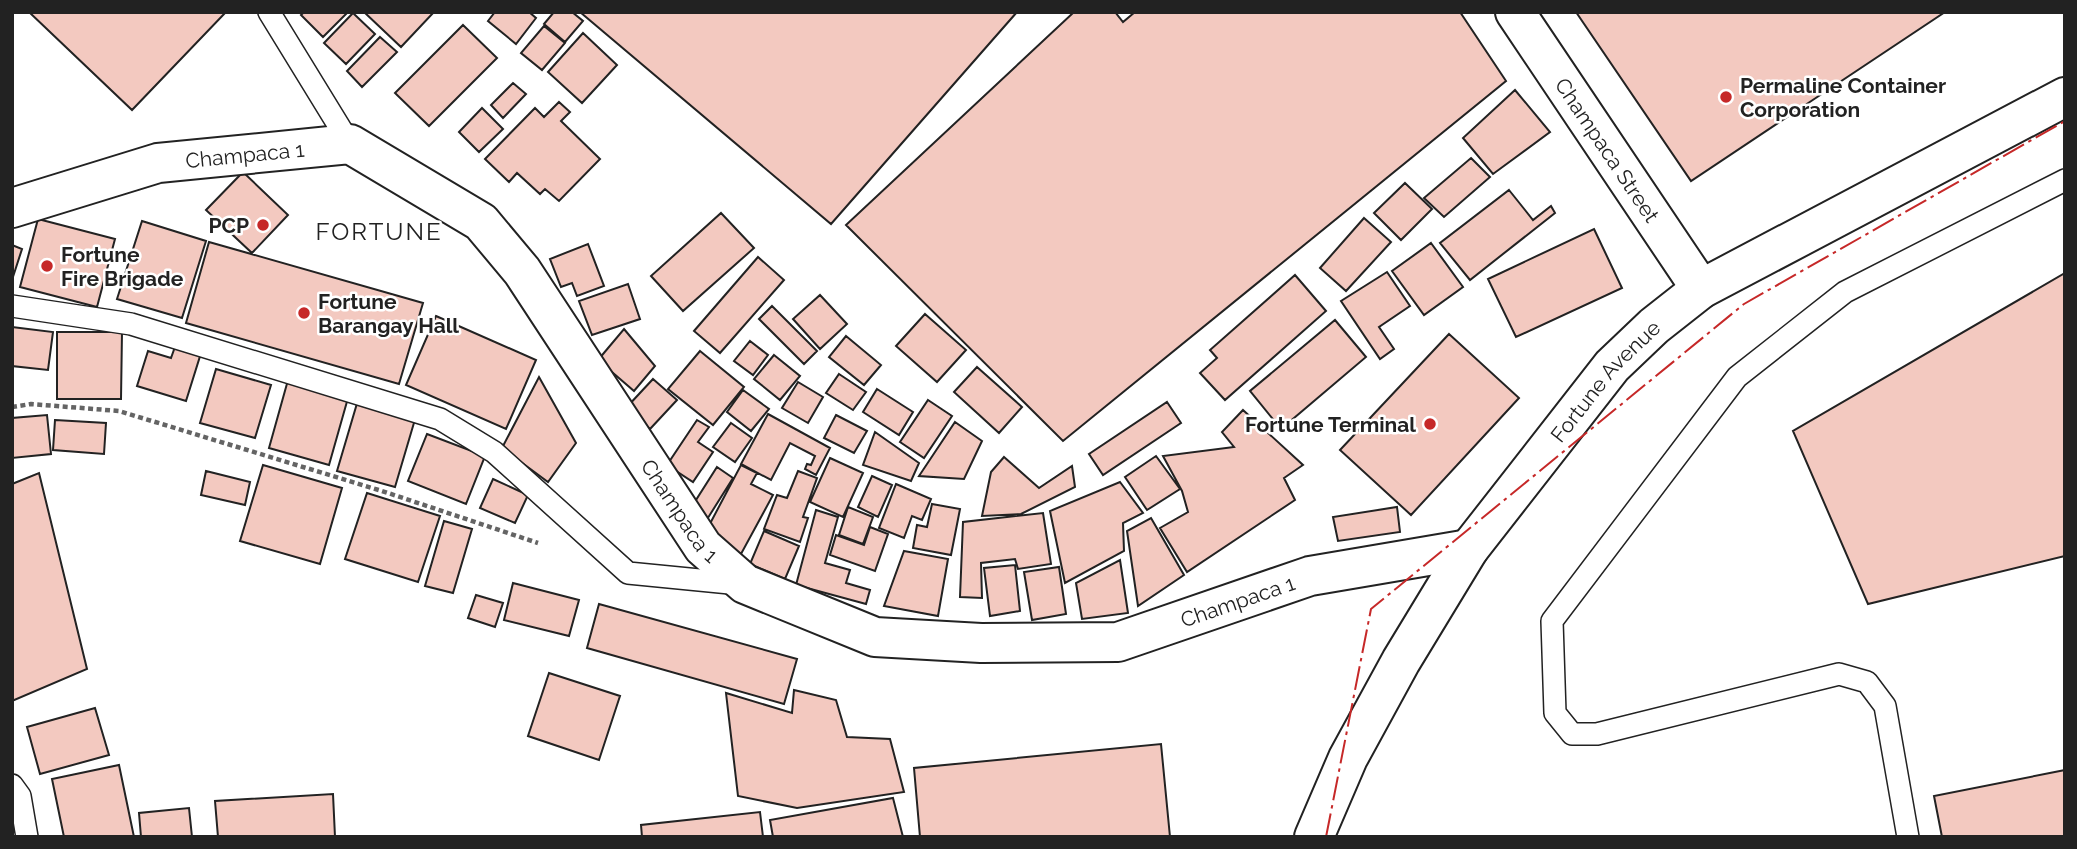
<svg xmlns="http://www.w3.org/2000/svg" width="2077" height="849" viewBox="0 0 2077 849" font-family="Raleway,sans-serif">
<rect width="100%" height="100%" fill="#fff"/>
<!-- building -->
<path fill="#f3c9c0" stroke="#222" stroke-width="2" d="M29,12H226L132,110Z
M304,12H348L323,37L301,15Z
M364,12H434L401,47Z
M495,12H529L536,18L516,44L488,21Z
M554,12H572L583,21L565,42L544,24Z
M580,12H1017L831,224Z
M1074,12H1115L1123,22L1135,12H1460L1506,81L1063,441L846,225Z
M1576,12H1945L1691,181Z
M353,13L375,34L346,64L324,43Z
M463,25L497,58L429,126L395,93Z
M544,26L565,43L542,70L521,53Z
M583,33L617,65L582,103L548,72Z
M380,37L397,52L362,87L347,71Z
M513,83L526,94L503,118L491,105Z
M1515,90L1550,132L1493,174L1463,138Z
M559,102L570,112L561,121L600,159L559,201L545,189L540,194L517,173L509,182L485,159L535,108L544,117Z
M482,108L503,129L479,152L459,132Z
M1471,158L1490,177L1444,217L1424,198Z
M243,172L288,215L252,253L206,210Z
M1405,183L1432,209L1401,240L1374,213Z
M1509,190L1533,220L1551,206L1555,213L1470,280L1440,243Z
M721,213L754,248L683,311L651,276Z
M1364,218L1391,242L1346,291L1320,268Z
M38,219L115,239L97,307L20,287Z
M142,221L206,241L182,318L117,299Z
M1594,229L1622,288L1516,337L1488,279Z
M209,242L423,303L399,384L186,323Z
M1431,243L1463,287L1424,315L1392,271Z
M588,244L604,286L577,296L572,283L561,287L550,259Z
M12,245L22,249L12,280Z
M758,257L784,280L720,353L694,331Z
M1387,272L1410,306L1379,327L1394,349L1380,359L1341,301Z
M2065,273V556L1868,604L1793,431Z
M1295,275L1326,311L1225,400L1200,373L1217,358L1210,350Z
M628,284L640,319L592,335L579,301Z
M820,295L847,324L820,349L793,319Z
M772,306L817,351L804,364L759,319Z
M925,314L966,350L937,382L896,346Z
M436,316L536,360L506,429L406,385Z
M1335,320L1366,357L1281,429L1250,391Z
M12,327L53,332L48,370L12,366Z
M624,329L655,366L634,391L598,360Z
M57,332H122L121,399H57Z
M1449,334L1519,398L1411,515L1340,450Z
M846,336L881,365L864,385L829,357Z
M750,341L768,355L753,375L734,361Z
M176,344L201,353L186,401L137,386L148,351L171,358Z
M700,351L744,387L713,425L668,389Z
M774,355L800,376L780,400L754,379Z
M977,367L1022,407L999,433L954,392Z
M216,369L271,385L255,438L200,423Z
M839,374L866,392L853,410L826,393Z
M539,377L576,443L548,482L502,448Z
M653,379L677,400L650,429L626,408Z
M288,380L348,398L329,465L269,448Z
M798,382L823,397L808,423L782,408Z
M877,389L913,412L899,435L863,412Z
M743,390L769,409L751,431L727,412Z
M358,400L416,416L395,487L337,471Z
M928,400L952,416L924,458L900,442Z
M1167,402L1181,423L1103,475L1089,454Z
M1243,410L1303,465L1284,478L1295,500L1187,572L1160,528L1188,512L1182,491L1163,456L1234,447L1222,432Z
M768,414L830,448L816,475L805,469L807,464L811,465L815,456L790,443L771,480L741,464Z
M47,415L51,454L12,458V418Z
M836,415L867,431L854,453L824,438Z
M55,420L106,423L104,454L53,450Z
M697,420L709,427L698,442L713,452L693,482L667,465Z
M955,422L982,441L964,479L919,476Z
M731,423L752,438L735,462L713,447Z
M875,432L919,463L911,481L863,465Z
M427,434L485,456L466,504L408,481Z
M1156,456L1180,489L1147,510L1125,477Z
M1004,457L1039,488L1072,466L1075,487L1021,514L982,516L991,472Z
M830,458L863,473L843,517L810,502Z
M263,465L342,488L320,564L240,541Z
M741,465L757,473L751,484L773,495L741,554L704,535Z
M717,467L733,478L706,521L689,511Z
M206,471L250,482L245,505L201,495Z
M798,471L817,478L803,517L808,518L800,542L764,529L777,495L787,498Z
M39,473L87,669L12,701V484Z
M872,476L892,485L878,517L858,507Z
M493,479L528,495L515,523L480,508Z
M1120,482L1143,513L1123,523L1124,551L1065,583L1050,511Z
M896,484L931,499L922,520L912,516L904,538L879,528Z
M367,493L440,516L418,582L345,559Z
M932,504L960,509L951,555L913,548L917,525L927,527Z
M848,507L873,517L863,544L839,535Z
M1397,507L1400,532L1338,541L1333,517Z
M816,510L838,517L825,563L850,570L846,583L870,590L866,604L796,585Z
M1043,513L1051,564L1018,569L1015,559L981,563L982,598L960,597L963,522Z
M1151,518L1184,575L1138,606L1127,531Z
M444,521L472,529L453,593L425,586Z
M870,527L888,534L875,571L830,555L836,535L864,545Z
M764,531L799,546L785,579L750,564Z
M904,551L948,559L938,616L884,606Z
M1120,560L1128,613L1082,619L1076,583Z
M1015,565L1020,611L990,616L984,568Z
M1059,567L1066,614L1032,620L1024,572Z
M513,583L579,600L569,636L504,620Z
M476,595L503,603L495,627L468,618Z
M599,604L797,659L784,704L587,648Z
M549,673L620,696L599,760L528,736Z
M794,690L836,700L847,737L890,739L904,792L797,808L738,796L726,693L792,713Z
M95,708L109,755L40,774L27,727Z
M1161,744L1170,837H920L914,768Z
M119,765L134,837H64L52,779Z
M2065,770V837H1942L1934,796Z
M333,794L335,837H218L215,801Z
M893,798L903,837H773L770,820Z
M189,808L192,837H141L139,813Z
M760,812L763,837H642L641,825Z"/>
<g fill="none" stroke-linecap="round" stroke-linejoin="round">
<!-- lane casing -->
<g stroke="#222" stroke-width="24">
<path id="lane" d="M269,12L350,144
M12,306L131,324L440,419L494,452L628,573L740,584
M12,785L20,796L27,837
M1908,837L1885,706L1867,682L1839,674L1597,734H1572L1555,713L1552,621L1737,377L1845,292L2065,180"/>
</g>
<!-- street casing -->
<g stroke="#222" stroke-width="42">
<g id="street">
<path id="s1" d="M12,208L158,163L350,144L481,222L522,271L703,547L745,584L875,637L981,643L1118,642L1310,576L1469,549"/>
</g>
</g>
<!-- secondary casing -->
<g stroke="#222" stroke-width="42">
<g id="secondary">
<path id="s2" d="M1515,12L1701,289"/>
<path id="s3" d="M1314,837L1348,758L1401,661L1469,549L1612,366L1654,326L1701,289L2065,97"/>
</g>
</g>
<!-- path -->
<path stroke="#646464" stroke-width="4.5" stroke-dasharray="5 3.5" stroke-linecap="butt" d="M12,407L31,404L119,411L382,491L538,543"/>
<!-- lane -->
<use href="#lane" stroke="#fff" stroke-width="21"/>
<!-- street -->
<use href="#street" stroke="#fff" stroke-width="38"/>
<!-- secondary -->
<use href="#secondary" stroke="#fff" stroke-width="38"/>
<!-- power -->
<path stroke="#c62828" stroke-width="2" stroke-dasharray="24 5 3.5 5" stroke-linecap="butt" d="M1326,837L1371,609L1744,304L2065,121"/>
</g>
<!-- markers -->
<g fill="#c62828" stroke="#fff" stroke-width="2.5">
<circle cx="1726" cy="97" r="7"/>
<circle cx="263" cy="225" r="7"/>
<circle cx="47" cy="266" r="7"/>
<circle cx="304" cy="313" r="7"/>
<circle cx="1430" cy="424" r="7"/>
</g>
<g text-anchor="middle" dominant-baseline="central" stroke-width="5" stroke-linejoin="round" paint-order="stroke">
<!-- poi labels -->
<g font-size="21" font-weight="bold" fill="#222" stroke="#fff" text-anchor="start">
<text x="1740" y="85">Permaline Container<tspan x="1740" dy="24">Corporation</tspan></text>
<text x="249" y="225" text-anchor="end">PCP</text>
<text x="61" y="254">Fortune<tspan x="61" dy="24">Fire Brigade</tspan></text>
<text x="318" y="301">Fortune<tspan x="318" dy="24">Barangay Hall</tspan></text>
<text x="1416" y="424" text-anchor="end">Fortune Terminal</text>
</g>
<!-- street labels -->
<g font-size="21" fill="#222" stroke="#fff">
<text stroke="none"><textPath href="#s2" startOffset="166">Champaca Street</textPath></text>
<text stroke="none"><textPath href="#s1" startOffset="240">Champaca 1</textPath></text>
<text stroke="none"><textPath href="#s3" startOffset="544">Fortune Avenue</textPath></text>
<text stroke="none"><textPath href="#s1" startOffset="849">Champaca 1</textPath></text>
<text stroke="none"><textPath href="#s1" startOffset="1458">Champaca 1</textPath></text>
</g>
<!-- quarter labels -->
<g font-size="24" letter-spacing="2" fill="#222" stroke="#fff">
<text x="379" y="231">FORTUNE</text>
</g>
</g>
<!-- border -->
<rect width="2077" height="849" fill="none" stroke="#222222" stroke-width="28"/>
</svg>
